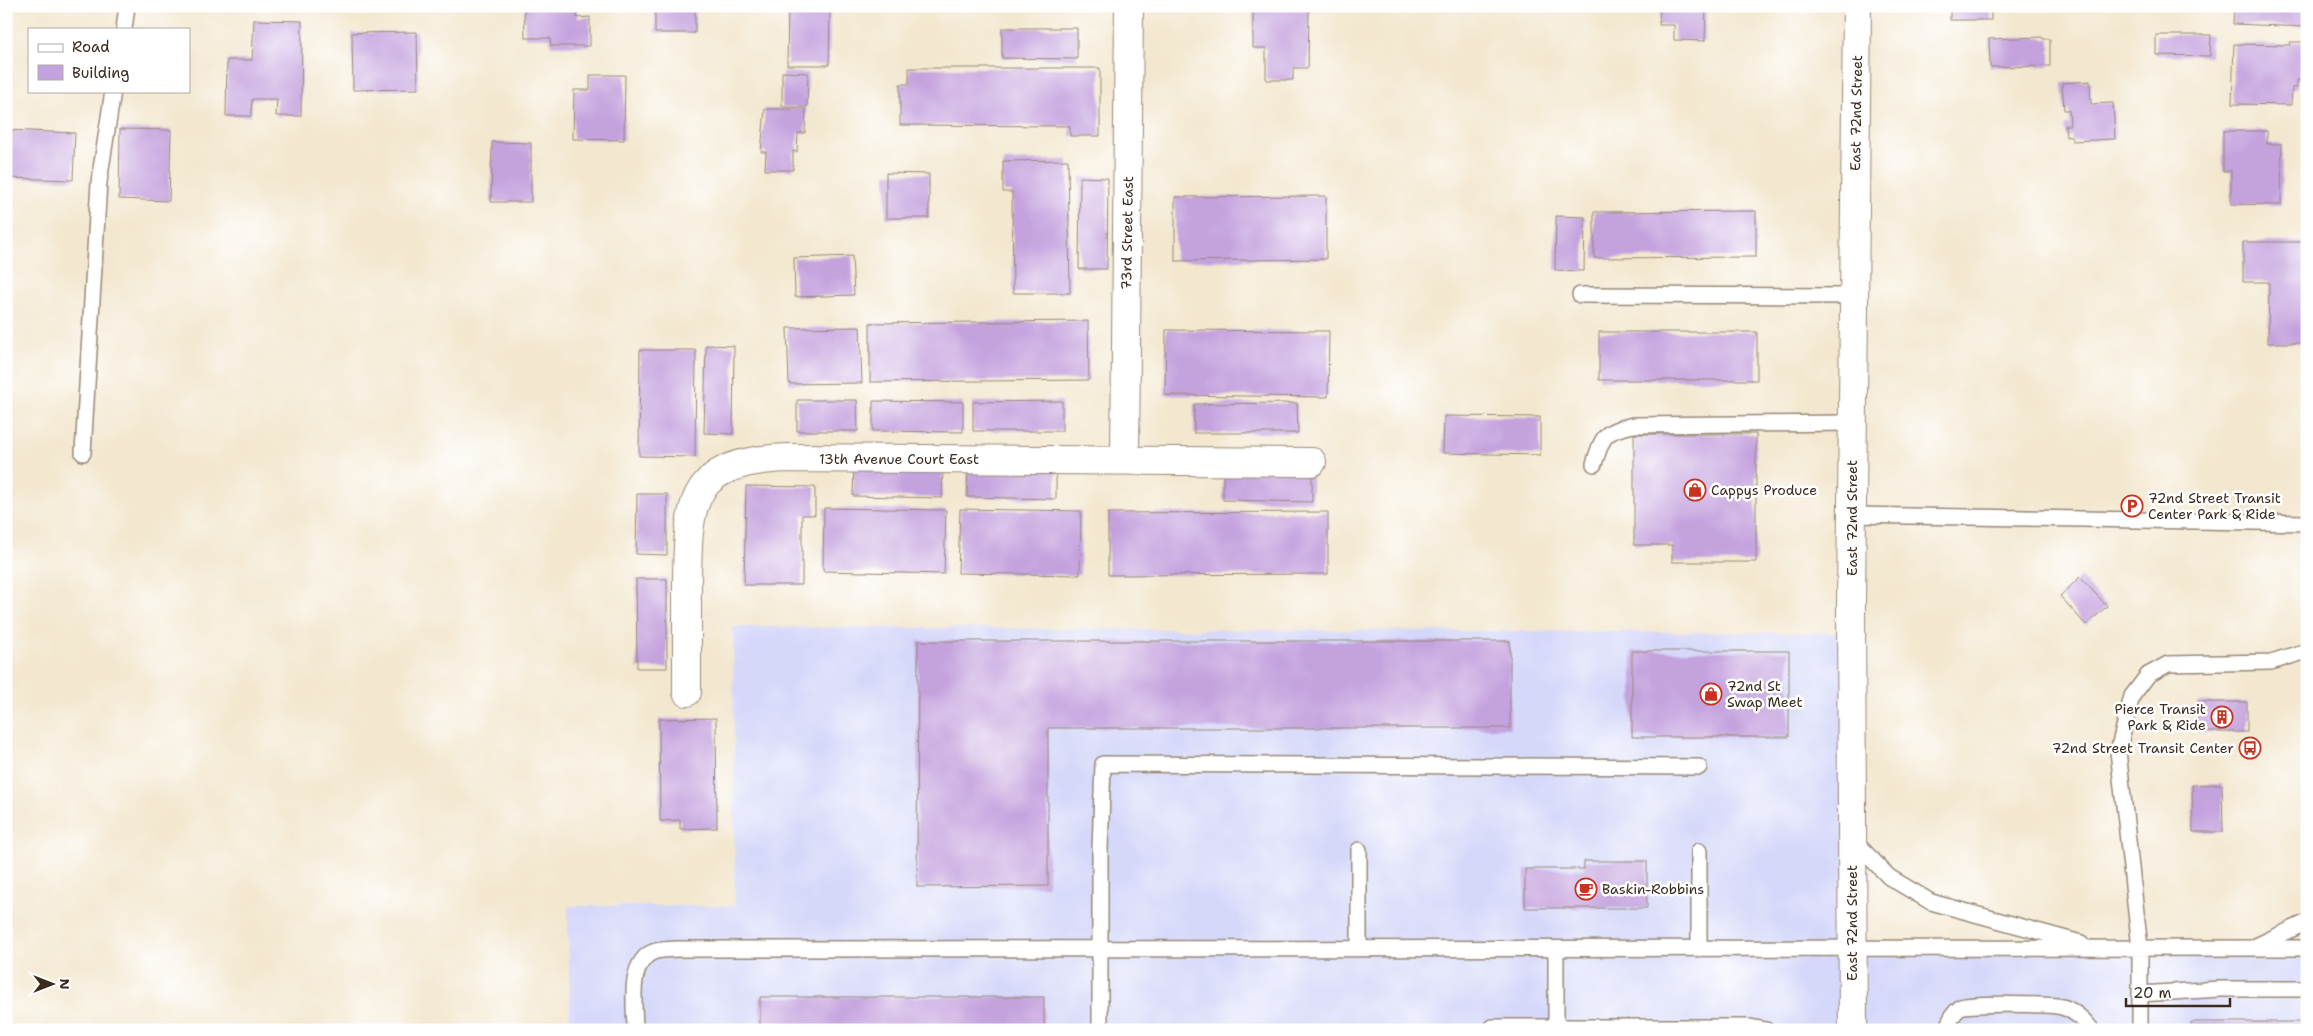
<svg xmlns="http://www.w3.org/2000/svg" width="2313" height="1036" viewBox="0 0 2313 1036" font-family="'Shantell Sans',sans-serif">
<rect width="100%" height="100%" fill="#fff"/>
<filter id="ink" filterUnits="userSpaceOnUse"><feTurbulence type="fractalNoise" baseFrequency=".02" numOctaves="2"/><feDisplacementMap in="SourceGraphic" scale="10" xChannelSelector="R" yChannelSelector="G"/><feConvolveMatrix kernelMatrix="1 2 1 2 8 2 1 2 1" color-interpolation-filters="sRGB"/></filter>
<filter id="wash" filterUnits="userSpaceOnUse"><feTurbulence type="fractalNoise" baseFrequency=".0096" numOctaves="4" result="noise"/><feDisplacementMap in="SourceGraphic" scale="20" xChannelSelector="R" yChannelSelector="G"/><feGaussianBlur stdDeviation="1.12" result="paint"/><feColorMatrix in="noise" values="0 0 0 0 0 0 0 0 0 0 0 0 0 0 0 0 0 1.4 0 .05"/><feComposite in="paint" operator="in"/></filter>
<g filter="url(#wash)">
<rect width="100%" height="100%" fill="#f3e7cf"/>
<!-- built -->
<path fill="#d5d8f9" d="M733,627L1851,633L1853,948H2307V1030H570L568,906H735Z"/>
<g id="blocks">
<!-- building -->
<path fill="#c4a2de" d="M524,6H577V18L590,17V46H551L550,38H525Z
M655,6H695V33H655Z
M788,6H830L829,65H787Z
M1660,6H1706L1705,41L1674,40V25H1659Z
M1950,6H2002V10L1991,11V20H1950Z
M2234,6H2307V27L2233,24Z
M1253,8H1309L1308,68H1293V80H1266V48H1253Z
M254,20L302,21L301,116H276L277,99H252L251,116H226L227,60H252Z
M1002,28H1077V59L1002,58Z
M417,32L418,89L353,90L352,33Z
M2156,35H2211L2210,56L2156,55Z
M2042,37L2043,39H2050V66L1990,67L1989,39Z
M2290,42H2307V80H2297V88H2292L2291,105L2232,104L2234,44L2290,45Z
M909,68H1100V136H1070V126L900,125V84H909Z
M782,72L808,73L807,107H782Z
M590,75H625L624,140L573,139L574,90H590Z
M2090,81L2091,104L2113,103L2115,139L2072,141V136L2066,137L2065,125H2070L2069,110H2064L2062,83Z
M765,109H806L805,133H798L797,152L793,151V170H765L766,152H761Z
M120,129L171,130L169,201L119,199Z
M6,130L75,133L73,180L6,178Z
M2223,131H2267V144H2282L2281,205L2231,204V171H2223Z
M492,142L531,143V202H491Z
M1068,160L1070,293H1013L1012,192H1003V161Z
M886,173L929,174V218H886Z
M1080,177L1108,178L1107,269H1079Z
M1326,196V259L1175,261V197Z
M1756,211V257L1594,258V212Z
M1556,216L1585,217L1584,271L1555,270Z
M2243,242H2307V343H2268L2269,282H2243Z
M852,256L854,295L795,297L794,258Z
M1088,321L1089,380L870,382V323Z
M860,327L862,383L789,384L787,328Z
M1166,330L1329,331L1328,397L1165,395Z
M1599,332H1757V380H1599Z
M706,345L734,346L733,434L704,433Z
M640,350H696L695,457L639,456Z
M797,400H857L858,431H797Z
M873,401L963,402V432L873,431Z
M1062,401V431H973V402Z
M1297,403L1298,433H1194V404Z
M1444,416L1540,417V455L1443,453Z
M1634,434H1756V562H1672V545H1634Z
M854,465L943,468L942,498L853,496Z
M968,467L1056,469V499L967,497Z
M1223,470L1312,472V502L1223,500Z
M746,486L815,487V515H802V585H744Z
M637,494H667V555L636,554Z
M824,508L946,510L944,574L823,571Z
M960,509L1081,511L1080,575L958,573Z
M1328,512V574L1108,575V513Z
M2080,577L2107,606L2086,625L2060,596Z
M636,579H667V668H637Z
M918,641H1510V728H1048V886L917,887Z
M1632,651H1789V737H1632Z
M2197,702H2247V732H2198Z
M716,718L717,828L680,829V820L660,821L659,719Z
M2222,784L2223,832H2193L2192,785Z
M1584,861H1647V908H1525V869H1584Z
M760,997H1044V1030H760Z
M2191,1022H2307V1030H2191Z"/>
</g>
</g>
<g filter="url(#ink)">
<use href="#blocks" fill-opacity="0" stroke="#978876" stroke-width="1"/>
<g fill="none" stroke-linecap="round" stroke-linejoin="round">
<!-- service casing -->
<g stroke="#978876" stroke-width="18">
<path id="service" d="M124,29L127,6
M1580,295L1854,296
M83,453L99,182L113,91
M1594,464C1603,435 1604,431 1634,425L1853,423
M1852,515L2307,523
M1852,839L1889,877L1931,902L2081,943
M1359,850V949
M1699,851V949
M2256,946L2307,922
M1556,949V1030
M2140,994L2220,989H2307
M635,1030C635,1007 627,963 653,952C661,949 669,950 677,949L2307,948
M1100,1030V849L1103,764L1699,767
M1492,1030L1493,1027H1750L1766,1030
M1947,1030C1949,1021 1953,1013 1961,1007C1968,1003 2051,1004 2062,1007C2074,1010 2084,1020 2092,1030
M2140,1030V948L2118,751L2132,696L2148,675L2168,664L2271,662L2307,651"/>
</g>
<!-- minor casing -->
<g stroke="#978876" stroke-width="30">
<path id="minor" d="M1125,460L1129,6
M687,692C687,655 687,618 687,581C688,497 692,462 787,458L1312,462"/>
</g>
<!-- primary casing -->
<g stroke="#978876" stroke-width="30">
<path id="primary" d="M1853,1030L1851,604L1857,6"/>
</g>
<!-- service -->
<use href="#service" stroke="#fff" stroke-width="15"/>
<!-- minor -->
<use href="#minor" stroke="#fff" stroke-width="28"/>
<!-- primary -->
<use href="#primary" stroke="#fff" stroke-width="28"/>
</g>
</g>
<!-- icons -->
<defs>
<g id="shop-ring" transform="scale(1.125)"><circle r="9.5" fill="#fff" stroke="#c8321e" stroke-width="1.5"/><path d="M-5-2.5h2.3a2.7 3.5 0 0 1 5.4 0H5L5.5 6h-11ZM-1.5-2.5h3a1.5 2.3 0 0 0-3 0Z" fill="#c8321e"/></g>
<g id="parking-ring" transform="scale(1.125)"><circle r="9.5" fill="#fff" stroke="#c8321e" stroke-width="1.5"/><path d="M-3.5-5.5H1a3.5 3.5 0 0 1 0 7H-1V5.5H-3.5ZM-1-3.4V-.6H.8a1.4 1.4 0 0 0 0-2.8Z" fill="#c8321e"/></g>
<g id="building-ring" transform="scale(1.125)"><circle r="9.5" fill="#fff" stroke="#c8321e" stroke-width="1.5"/><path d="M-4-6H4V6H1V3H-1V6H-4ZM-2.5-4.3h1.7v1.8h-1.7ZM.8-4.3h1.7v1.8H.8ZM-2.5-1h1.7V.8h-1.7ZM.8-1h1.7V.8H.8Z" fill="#c8321e"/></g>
<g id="bus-ring" transform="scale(1.125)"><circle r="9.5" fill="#fff" stroke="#c8321e" stroke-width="1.5"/><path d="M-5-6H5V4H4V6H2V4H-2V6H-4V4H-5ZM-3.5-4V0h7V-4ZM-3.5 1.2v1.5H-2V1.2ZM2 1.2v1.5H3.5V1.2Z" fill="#c8321e"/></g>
<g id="cafe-ring" transform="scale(1.125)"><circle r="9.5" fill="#fff" stroke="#c8321e" stroke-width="1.5"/><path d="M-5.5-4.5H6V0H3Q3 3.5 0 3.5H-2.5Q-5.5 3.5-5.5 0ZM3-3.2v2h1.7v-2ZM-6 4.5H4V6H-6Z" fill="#c8321e"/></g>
</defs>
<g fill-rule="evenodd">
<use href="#shop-ring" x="1695" y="490"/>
<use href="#parking-ring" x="2132" y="506"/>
<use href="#shop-ring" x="1711" y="694"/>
<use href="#building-ring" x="2222" y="717"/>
<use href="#bus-ring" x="2250" y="748"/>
<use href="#cafe-ring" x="1586" y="889"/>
</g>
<g text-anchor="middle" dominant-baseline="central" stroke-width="5" stroke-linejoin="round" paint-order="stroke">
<!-- street labels -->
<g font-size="14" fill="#3b2a1e" stroke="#fff">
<text transform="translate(1856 113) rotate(-89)">East 72nd Street</text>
<text transform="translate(1127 233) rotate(-89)">73rd Street East</text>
<text x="899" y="459">13th Avenue Court East</text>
<text transform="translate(1852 518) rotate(-90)">East 72nd Street</text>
<text transform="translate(1852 923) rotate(-90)">East 72nd Street</text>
</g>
<!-- poi labels -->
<g font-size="14" fill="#3b2a1e" stroke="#fff" text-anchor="start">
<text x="1711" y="490">Cappys Produce</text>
<text x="2148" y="498">72nd Street Transit<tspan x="2148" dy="16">Center Park &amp; Ride</tspan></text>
<text x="1727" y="686">72nd St<tspan x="1727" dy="16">Swap Meet</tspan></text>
<text x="2206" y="709" text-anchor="end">Pierce Transit<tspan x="2206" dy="16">Park &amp; Ride</tspan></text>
<text x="2234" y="748" text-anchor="end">72nd Street Transit Center</text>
<text x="1602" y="889">Baskin-Robbins</text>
</g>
</g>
<!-- margin -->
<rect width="2313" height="1036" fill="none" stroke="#fff" stroke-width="25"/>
<!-- legend -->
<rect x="28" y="28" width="162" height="65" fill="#ffffff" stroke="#b1aaa5"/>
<rect x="38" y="44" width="25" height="8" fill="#ffffff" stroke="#b1aaa5"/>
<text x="72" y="52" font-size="15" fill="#3b2a1e">Road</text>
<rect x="38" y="65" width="25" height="15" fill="#c4a2de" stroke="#b1aaa5"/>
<text x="72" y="78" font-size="15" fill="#3b2a1e">Building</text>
<!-- north arrow -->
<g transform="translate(52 984) rotate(90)" stroke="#ffffff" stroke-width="4" paint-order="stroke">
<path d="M0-4L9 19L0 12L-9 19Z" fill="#3b2a1e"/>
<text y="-8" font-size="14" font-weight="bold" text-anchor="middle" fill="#3b2a1e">N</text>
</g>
<!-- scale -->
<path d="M2126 998v8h104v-8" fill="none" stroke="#3b2a1e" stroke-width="2.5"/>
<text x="2133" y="998" font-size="15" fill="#3b2a1e" stroke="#ffffff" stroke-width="4" paint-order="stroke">20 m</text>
</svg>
